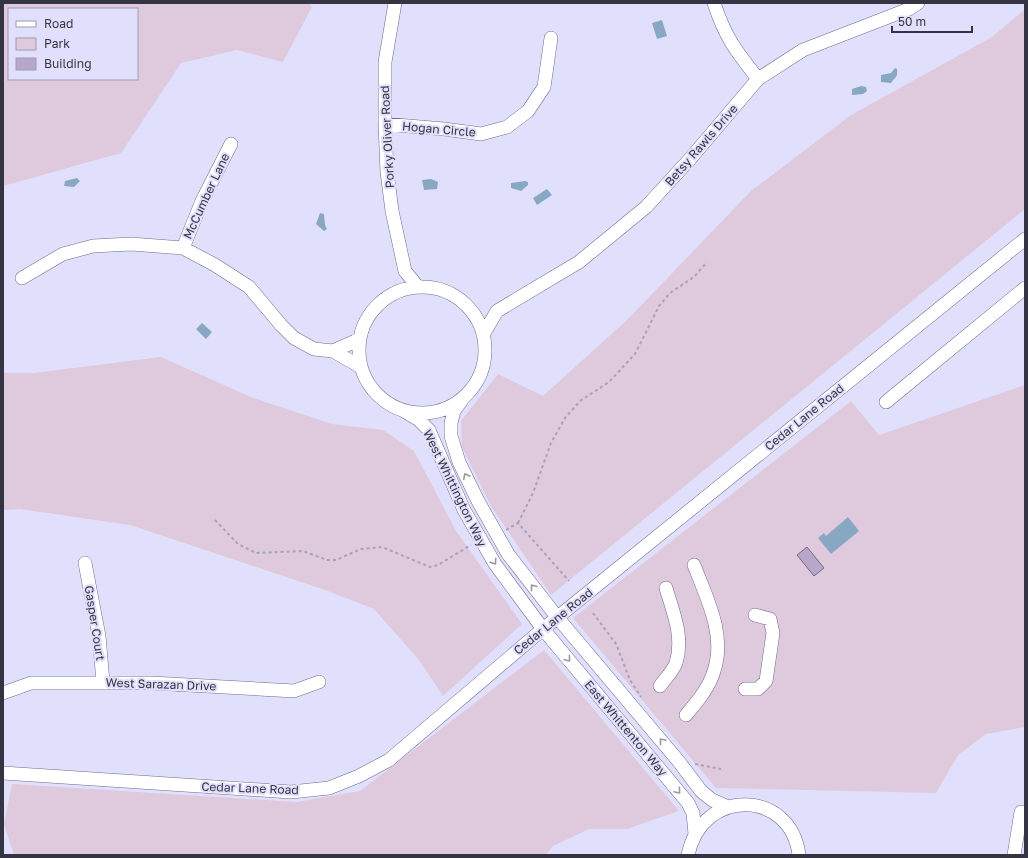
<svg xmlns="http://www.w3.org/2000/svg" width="1028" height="858" viewBox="0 0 1028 858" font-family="'Golos Text',sans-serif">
<rect width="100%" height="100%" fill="#e1e0fc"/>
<!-- green -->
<path fill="#dfc9dc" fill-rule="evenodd" d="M3,3H309L312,7L283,62L237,50L181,63L121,153L3,186ZM9,9H137V79H9Z
M1025,9V209L551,595L491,506L462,447L461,421L498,374L543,396L627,320L751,191L851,115L992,37Z
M161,357L253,398L332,424L383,430L414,451L456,531L522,624L443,696L419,660L374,609L325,590L130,525L20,509L3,510V373H34Z
M1025,385V727L986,734L958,755L936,793L716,788L573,618L851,401L879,435Z
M544,650L679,811L627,829H589L553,846L546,855H14L4,824L12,784L296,802L360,791Z"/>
<!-- water -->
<path fill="#88a7c2" d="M662,20L667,36L657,39L652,23Z
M895,68L897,69C898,78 895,77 891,83L881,82V75L891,73Z
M861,86L866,87L867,91L863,94L852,95V89Z
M77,178L80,181L74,187L64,186L65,181Z
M431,179L438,182L437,189L424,190L422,180Z
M525,181L528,182V185L521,191L511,188V183Z
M547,189L552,195L537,205L533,198Z
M320,213L324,214L325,225L327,229L324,231L316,224Z
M202,323L212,332L206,339L196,329Z
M848,517L859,531L831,554L818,538L824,533L826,536Z"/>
<!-- building -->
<path fill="#b9a7c9" stroke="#776884" d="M807,547L824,568L814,576L797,555Z"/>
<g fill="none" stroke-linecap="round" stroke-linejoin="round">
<!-- minor casing -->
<g stroke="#6d6b8a" stroke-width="14">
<path id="minor" d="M395,3L385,62V124L387,172L392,211L405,271L418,287
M714,3C725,37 736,51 758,79
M385,124L444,129L481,134L507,127L528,111L544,87L551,38
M183,248L202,201L231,144
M22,278L63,254L93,246L131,244L183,248L215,265L249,287L281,325L294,338L314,349L333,351L361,367
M359 350a63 63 0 1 1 126 0a63 63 0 1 1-126 0Z
M483,335L497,311L579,262L646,207L690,159L758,79L803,50L909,9L918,3
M333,351L360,339
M462,400L454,411L451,423V436L459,462L478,501L508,554L557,617L680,763L701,791L712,800L728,807
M886,402L1025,288
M404,411L419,420L429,430L464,510L495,564L543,629L688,803L693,813L695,834
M85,563L99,636L103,682
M660,686C665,679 673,671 676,663C684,637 673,612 666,588
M745,689H758L766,681L773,633L770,619L755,615
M3,693L31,683H152L294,691L319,682
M686,715C697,702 709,688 714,671C726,635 707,599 694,565
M3,773L291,792L329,788L359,776L389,760L543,629L1025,239
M688,855C702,787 791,789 799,855
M1014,855L1021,812"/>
</g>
<!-- path -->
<path stroke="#a4a3ba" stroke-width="2" stroke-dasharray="3 3" stroke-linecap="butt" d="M215,520L238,544L256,553L303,551L327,560H336L361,549L382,547L430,567L438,565L471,545
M518,523L533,493L551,443L565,418L580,401L609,382L635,354L659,306L670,293L694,277L707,262
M506,530L518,523L569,581
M593,613L616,644L630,680L641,697
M695,764L721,769"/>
<!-- minor -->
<use href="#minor" stroke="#fff" stroke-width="13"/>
</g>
<!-- one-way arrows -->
<defs><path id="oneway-chevron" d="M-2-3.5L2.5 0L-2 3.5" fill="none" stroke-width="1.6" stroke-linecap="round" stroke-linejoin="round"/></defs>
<g stroke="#9a9aa0">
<use href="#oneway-chevron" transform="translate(466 476) rotate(-116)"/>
<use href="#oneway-chevron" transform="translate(494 562) rotate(56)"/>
<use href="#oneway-chevron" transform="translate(533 587) rotate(-128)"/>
<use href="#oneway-chevron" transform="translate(568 659) rotate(50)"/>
<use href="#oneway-chevron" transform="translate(662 741) rotate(-130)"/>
<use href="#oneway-chevron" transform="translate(678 791) rotate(50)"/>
</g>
<g text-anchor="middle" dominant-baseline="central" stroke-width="4" stroke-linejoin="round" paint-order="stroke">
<!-- street labels -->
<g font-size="12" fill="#353442" stroke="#e1e0fc">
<text transform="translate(439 129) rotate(5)">Hogan Circle</text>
<text transform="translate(387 137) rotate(-93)">Porky Oliver Road</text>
<text transform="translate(701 145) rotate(-49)">Betsy Rawls Drive</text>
<text transform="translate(206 196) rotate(-65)">McCumber Lane</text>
<text transform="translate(804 417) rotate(-39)">Cedar Lane Road</text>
<text transform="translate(455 488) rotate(64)">West Whittington Way</text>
<text transform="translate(553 621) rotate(-39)">Cedar Lane Road</text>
<text transform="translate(95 623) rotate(81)">Gasper Court</text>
<text transform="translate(161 684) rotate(2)">West Sarazan Drive</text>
<text transform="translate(626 728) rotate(50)">East Whittenton Way</text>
<text transform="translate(250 788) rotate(2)">Cedar Lane Road</text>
</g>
</g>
<!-- border -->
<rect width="1028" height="858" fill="none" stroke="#353442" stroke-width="8"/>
<!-- legend -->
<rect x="8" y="8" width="130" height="72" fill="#e1e0fc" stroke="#9c9bb2"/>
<rect x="16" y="21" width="20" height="6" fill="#ffffff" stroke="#9c9bb2"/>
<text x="44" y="28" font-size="12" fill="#353442">Road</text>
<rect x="16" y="38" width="20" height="12" fill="#dfc9dc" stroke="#9c9bb2"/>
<text x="44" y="48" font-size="12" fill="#353442">Park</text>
<rect x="16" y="58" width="20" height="12" fill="#b9a7c9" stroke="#9c9bb2"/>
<text x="44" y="68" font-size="12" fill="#353442">Building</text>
<!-- scale -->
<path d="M892 26v6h80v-6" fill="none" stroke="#353442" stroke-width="2"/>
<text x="898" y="26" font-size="12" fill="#353442" stroke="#e1e0fc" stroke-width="3" paint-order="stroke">50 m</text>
</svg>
